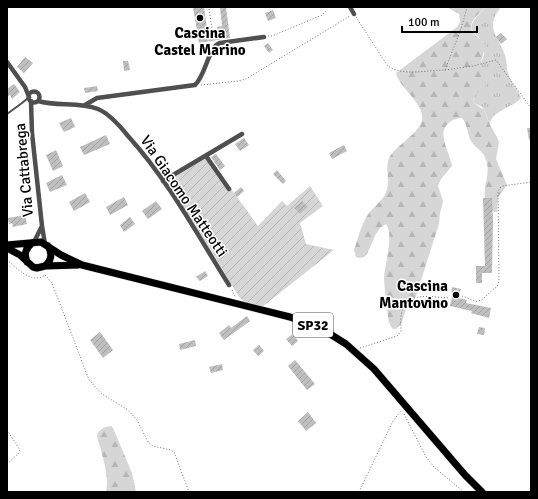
<svg xmlns="http://www.w3.org/2000/svg" width="538" height="499" viewBox="0 0 538 499" font-family="Signika,sans-serif">
<defs>
<pattern id="grass-tufts" width="24" height="20" patternUnits="userSpaceOnUse"><rect width="24" height="20" fill="#d6d6d6"/><path d="M3 7l-1-3M5 7V3M7 7l1-3M15 17l-1-3M17 17v-4M19 17l1-3" fill="none" stroke="#b6b6b6"/></pattern>
<pattern id="forest-firs" width="22" height="20" patternUnits="userSpaceOnUse"><rect width="22" height="20" fill="#d6d6d6"/><path d="M5 1l3.5 6h-7zM16 11l3.5 6h-7z" fill="#b6b6b6"/></pattern>
<pattern id="garden-furrows" width="10" height="10" patternUnits="userSpaceOnUse"><rect width="10" height="10" fill="#d6d6d6"/><path d="M-1 1l2-2M0 10L10 0M9 11l2-2" fill="none" stroke="#b6b6b6"/></pattern>
<pattern id="building-hatch" width="6" height="6" patternUnits="userSpaceOnUse"><rect width="6" height="6" fill="#bfbfbf"/><path d="M-1 1l2-2M0 6l6-6M5 7l2-2" fill="none" stroke="#a2a2a2"/></pattern>
</defs>
<rect width="100%" height="100%" fill="#fff"/>
<!-- grass -->
<path fill="url(#grass-tufts)" d="M486,7H501C484,28 498,35 505,55C507,62 506,69 509,76C512,84 519,90 521,98C513,108 490,111 490,125L486,114L482,107L474,103C473,94 477,92 483,88C482,80 480,71 481,63C482,59 485,55 484,51C483,27 455,37 486,7Z"/>
<!-- forest -->
<path fill="url(#forest-firs)" d="M448,7H486C479,14 465,23 474,34C478,38 483,40 486,46C484,52 480,61 481,68C482,73 487,77 486,83C484,93 472,90 474,103L484,110L490,125L497,137L499,142L496,159L507,185L498,197L497,212H494C475,197 491,181 487,163C484,150 477,150 471,141C467,134 468,125 462,118C458,118 454,119 450,122C435,133 450,152 452,166L441,179L438,186L443,201L440,213L439,224L416,296L406,309L401,324L396,329H393C388,324 388,316 387,308C386,298 384,287 384,277C385,265 394,233 386,224L380,228L376,234L367,254L364,257L359,258L356,257L354,250C358,239 361,224 369,213C374,206 383,201 386,192C391,180 384,167 390,156C398,145 411,138 419,127C433,109 399,89 396,73L457,27L460,22L459,14L450,9Z
M111,426L113,428L132,473L136,492H106C110,476 101,452 97,436C99,429 104,427 111,426Z"/>
<!-- garden -->
<path fill="url(#garden-furrows)" d="M208,157L258,226L282,201L287,206L310,186L323,206L300,223L306,244L334,250L262,307L247,304L239,297L211,250L169,185L170,180Z"/>
<!-- building -->
<path fill="url(#building-hatch)" d="M193,7H204L208,36L219,34L217,27L222,26L220,7H226L230,38L199,43Z
M273,10L276,18L268,21L265,13Z
M501,33L507,39L501,44L496,37Z
M268,43L273,50L269,53L264,46Z
M25,57L33,63L24,73L17,67Z
M123,61H128L130,70L124,71Z
M14,84L20,92L12,99L10,95L7,97V89Z
M97,86L98,91L85,93L84,88Z
M71,118L75,127L64,132L59,123Z
M527,128H531V139L529,140Z
M106,135L110,144L84,155L80,147Z
M244,138L249,145L240,151L235,144Z
M344,145L347,151L332,159L329,153Z
M56,150L63,166L53,171L46,155Z
M216,154L225,166L220,170L211,157Z
M277,170L286,181L283,184L273,174Z
M62,175L67,185L50,192L46,183Z
M241,187L244,191L237,197L234,193Z
M85,193L90,202L74,211L69,202Z
M124,197L128,205L110,215L106,207Z
M483,198H492L493,220L492,273H482V283H476V266H485Z
M156,201L162,209L148,219L142,211Z
M302,201L308,207L300,214L294,208Z
M25,215L27,224L13,227L12,223L9,224L8,218Z
M130,217L135,224L124,232L120,225Z
M205,271L208,276L200,281L196,277Z
M452,287L461,289L458,298L467,300L466,303L491,308L489,318L471,313L472,311L450,306L453,292H451Z
M247,316L250,321L224,340L219,333L229,325L231,328Z
M479,327L485,328L484,335L477,334Z
M100,332L113,350L103,358L90,340Z
M293,334L298,341L292,346L286,339Z
M195,340L196,346L180,350L179,344Z
M259,345L264,351L258,356L253,350Z
M295,360L315,384L307,390L288,366Z
M222,364L223,370L211,373L209,367Z
M308,412L316,423L306,431L298,421Z"/>
<g fill="none" stroke-linecap="round" stroke-linejoin="round">
<!-- primary casing -->
<g stroke="#dbdbdb" stroke-width="8">
<path id="primary" d="M7,245L41,242L61,255L82,265L290,317L322,329L346,344L374,369L465,475L482,492
M7,248L20,255L33,267L37,268L45,266L78,265
M27,262C24,254 25,249 32,243
M45,266C51,261 53,254 48,246"/>
</g>
<!-- path -->
<path stroke="#717171" stroke-width="1" stroke-dasharray="1 2" stroke-linecap="butt" d="M209,9L213,35
M356,17L387,65C400,77 428,70 445,70C453,49 462,29 467,7
M268,36H272L322,15L326,11
M445,70L473,66L496,60L531,108
M201,85L238,81L246,79L350,16
M7,260C17,268 32,285 45,275
M45,275L52,283L89,380L102,394L128,410L137,420L148,442L153,446L171,450L174,452L189,492
M232,290L236,298
M462,296C466,297 471,300 475,301C484,303 489,290 497,287L499,281L498,191L500,188L503,186L531,182
M360,348L397,336L401,332C401,325 400,318 402,312C406,291 433,297 449,298
M404,414L426,457L435,468L464,492
M7,430L20,450L18,454L7,464
M359,492L393,421L402,410"/>
<!-- service -->
<path stroke="#4f4f4f" stroke-width="2" d="M7,114L22,103L28,98"/>
<!-- minor -->
<path stroke="#4f4f4f" stroke-width="4.5" d="M350,7L354,14
M7,62L25,87L29,97
M28.5 97a5.5 5.5 0 1 1 11 0a5.5 5.5 0 1 1-11 0Z
M31,101L32,133L42,226L45,244
M38,101C58,107 78,101 98,109C110,114 120,126 128,136C168,180 197,234 229,285
M85,105L97,98L195,85C206,75 208,47 220,43L264,37
M206,156L229,189
M163,181L242,134
M34,242L42,226"/>
<!-- primary -->
<use href="#primary" stroke="#000" stroke-width="7"/>
</g>
<!-- markers -->
<g fill="#000" stroke="#fff" stroke-width="1.5">
<circle cx="200" cy="18" r="4"/>
<circle cx="456" cy="295" r="4"/>
</g>
<g text-anchor="middle" dominant-baseline="central" stroke-width="3" stroke-linejoin="round" paint-order="stroke">
<!-- shield labels -->
<rect fill="#fff" stroke="#4c4c4c" stroke-width="1" x="293" y="313" width="40" height="24" rx="3"/>
<g font-size="14" font-weight="bold" fill="#000">
<text x="313" y="325">SP32</text>
</g>
<!-- poi labels -->
<g font-size="15" font-weight="bold" fill="#000" stroke="#fff">
<text x="200" y="33">Cascina<tspan x="200" dy="17">Castel Marino</tspan></text>
<text x="448" y="286" text-anchor="end">Cascina<tspan x="448" dy="17">Mantovino</tspan></text>
</g>
<!-- street labels -->
<g font-size="15" fill="#000" stroke="#fff">
<text transform="translate(24 170) rotate(-95)">Via Cattabrega</text>
<text transform="translate(184 196) rotate(56)">Via Giacomo Matteotti</text>
</g>
</g>
<!-- border -->
<rect width="538" height="499" fill="none" stroke="#000000" stroke-width="16"/>
<!-- scale -->
<path d="M402 26v6h75v-6" fill="none" stroke="#000000" stroke-width="2"/>
<text x="408" y="26" font-size="12" fill="#000000" stroke="#ffffff" stroke-width="3" paint-order="stroke">100 m</text>
</svg>
